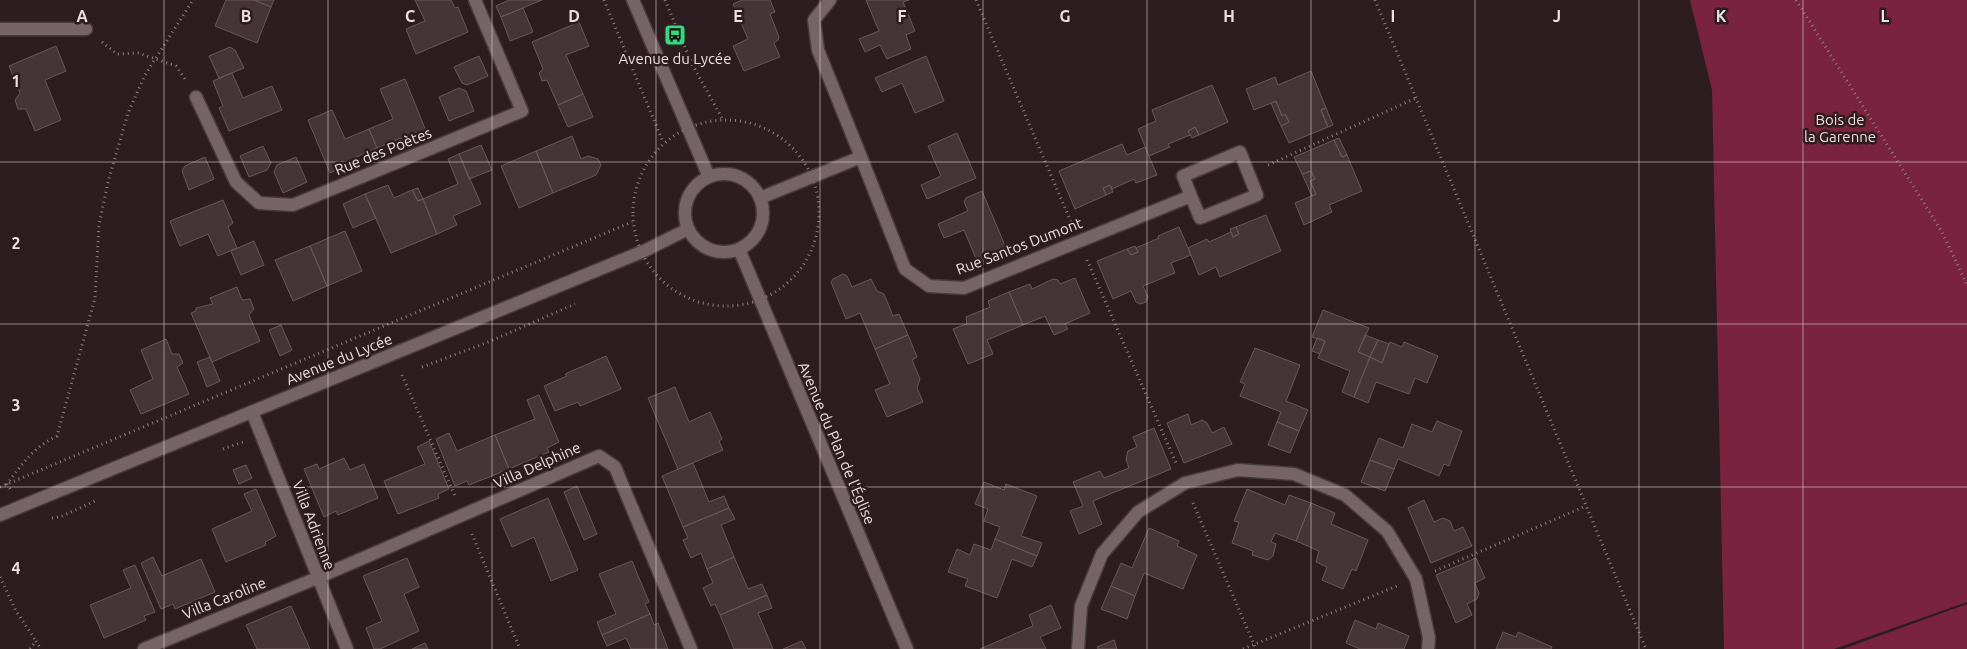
<svg xmlns="http://www.w3.org/2000/svg" width="1967" height="649" viewBox="0 0 1967 649" font-family="Ubuntu,sans-serif">
<rect width="100%" height="100%" fill="#2d1d21"/>
<!-- green -->
<path fill="#7a2341" d="M1690,0H1967V602L1834,649H1724L1712,90Z
M1967,604V649H1843Z"/>
<!-- building -->
<path fill="#453438" stroke="#6a575b" d="M226,0H254L271,7L257,43L215,26Z
M254,0H274L271,7Z
M415,0H451L455,8L458,7L468,32L416,54L406,29L425,21Z
M509,0H542L501,17L496,6Z
M742,0H770L775,12L770,14L779,37L778,40L774,43L780,57L744,71L733,46L748,39L733,4Z
M866,0H909L903,2L915,31L906,35L911,49L887,59L880,45L865,52L859,39L879,31Z
M523,8L533,32L510,41L501,17Z
M579,22L589,46L566,55L583,94L558,105L547,80L542,81L539,73L543,69L532,42Z
M56,46L66,71L45,80L61,120L35,131L26,109H18L15,100L20,93L9,66Z
M230,47L235,50L244,68L219,78L209,56Z
M479,56L488,76L467,85L462,83L454,67Z
M926,56L944,101L915,113L902,83L882,92L875,78Z
M1311,71L1326,108L1321,110L1328,127L1289,143L1281,126L1289,122L1285,114L1282,116L1276,101L1254,110L1246,89L1275,77L1278,85Z
M232,73L243,98L272,86L282,110L229,131L219,108L223,106L213,81Z
M405,79L426,131L403,141L401,138L377,148L369,129L393,119L380,89Z
M1212,85L1228,122L1199,135L1195,127L1188,131L1190,135L1168,144L1170,147L1149,156L1138,129L1156,121L1152,110Z
M459,88L466,91L474,111L449,121L439,97Z
M583,94L593,117L568,127L558,105Z
M1276,101L1282,116L1285,114L1289,122L1281,126L1271,103Z
M1326,108L1333,125L1328,127L1321,110Z
M332,110L345,139L369,129L377,148L354,158L355,162L330,173L308,120Z
M1195,127L1199,135L1192,138L1188,131Z
M957,133L976,178L927,199L921,185L941,176L928,146Z
M572,136L581,159L588,156L598,159L601,165L596,175L553,193L536,151Z
M1339,138L1347,155L1342,157L1334,140Z
M1334,140L1342,157L1347,155L1362,191L1329,205L1332,212L1304,225L1295,203L1316,194L1310,181L1315,179L1311,171L1302,174L1294,157Z
M1122,144L1127,155L1145,147L1157,175L1136,183L1134,179L1112,189L1110,185L1103,188L1106,195L1075,209L1059,171Z
M481,145L492,170L469,179L459,154Z
M263,146L271,163L267,170L249,177L240,156Z
M536,151L553,193L519,208L501,166Z
M459,154L481,204L453,216L457,225L437,234L423,199L458,184L448,159Z
M205,157L214,179L189,190L182,171L185,166Z
M296,157L307,182L283,193L274,172L277,165Z
M1311,171L1315,179L1310,181L1316,194L1312,196L1302,174Z
M388,185L394,198L412,190L418,201L423,199L437,234L391,253L365,194Z
M1110,185L1113,192L1106,195L1103,188Z
M418,188L423,199L418,201L412,190Z
M982,191L1006,248L977,261L964,230L944,238L938,224L968,211L964,202L966,198Z
M365,194L376,218L353,228L343,204Z
M223,200L233,223L228,227L237,248L218,256L208,234L180,246L170,221Z
M1266,215L1281,251L1220,277L1216,267L1199,275L1188,248L1207,239L1209,242L1231,232L1233,237L1239,234L1236,227Z
M1179,227L1191,255L1171,263L1175,273L1143,286L1148,297L1146,302L1140,304L1136,302L1131,291L1113,299L1097,261L1127,249L1131,255L1138,252L1136,248L1159,238L1158,236Z
M1236,227L1239,234L1233,237L1230,229Z
M345,231L362,271L327,286L310,246Z
M254,241L264,265L241,275L231,251Z
M310,246L327,286L293,301L275,260Z
M1135,246L1138,252L1131,255L1127,249Z
M843,274L847,276L852,287L871,279L877,291L884,294L893,316L899,314L908,335L875,349L860,313L846,319L831,282L833,279Z
M1075,278L1090,313L1065,324L1068,329L1054,335L1045,316L1023,325L1009,292L1030,284L1032,289L1053,279L1058,280L1060,284Z
M237,287L242,300L250,299L254,309L249,315L260,341L212,362L191,313L196,311V308L213,304L210,298Z
M1009,292L1023,325L987,340L993,354L968,364L953,329L967,324L966,317L990,307L988,301Z
M1323,310L1369,328L1358,352L1370,357L1354,397L1342,392L1350,371L1318,358L1325,341L1312,337Z
M281,325L292,350L280,356L269,330Z
M908,335L917,357L912,360L920,379L917,388L923,402L887,417L875,390L890,384L875,349Z
M1365,335L1378,340L1370,357L1358,352Z
M1317,338L1325,341L1320,354L1312,351Z
M166,339L172,354H179L183,363L177,367L189,394L141,414L130,390L153,379L141,350Z
M1378,340L1389,344L1382,363L1370,357Z
M1390,342L1402,347L1404,342L1438,356L1427,383L1415,378L1409,394L1376,382L1368,403L1354,397L1370,357L1382,363Z
M1255,348L1300,365L1286,401L1308,410L1299,431L1277,422L1281,412L1240,396L1245,384L1240,382Z
M606,356L621,389L580,406L578,402L555,411L544,386L567,376L565,374Z
M210,357L220,381L207,387L197,362Z
M675,387L689,422L710,412L722,439L719,441L723,450L678,469L648,398Z
M539,395L559,442L547,448L549,452L509,469L495,435L535,419L527,400Z
M1188,414L1191,425L1202,420L1207,423L1212,433L1224,427L1232,444L1184,463L1167,423Z
M1437,421L1462,431L1449,466L1444,464L1439,476L1398,459L1394,469L1370,460L1379,438L1403,448L1412,424L1432,432Z
M1277,422L1299,431L1290,453L1268,445Z
M1154,428L1171,469L1093,501L1102,524L1079,534L1070,511L1083,506L1073,482L1100,471L1104,478L1129,468L1126,459L1128,451L1137,447L1133,437Z
M449,433L457,451L495,435L509,469L469,485L467,481L455,486L436,439Z
M429,441L449,489L438,494L439,498L398,514L384,481L425,464L417,447Z
M344,458L350,470L364,464L378,498L338,515L336,511L324,517L304,469L317,464L319,469Z
M1370,460L1394,469L1385,491L1361,482Z
M693,463L709,502L724,496L729,508L683,527L662,476Z
M246,465L252,478L239,484L233,470Z
M984,482L1004,490L1006,484L1037,496L1021,536L1042,543L1037,556L995,539L1000,527L984,521L988,509L975,504Z
M577,486L597,534L584,540L564,492Z
M256,489L276,536L265,542L266,545L226,562L212,529L252,511L244,494Z
M1247,489L1285,505L1289,495L1311,503L1296,541L1275,533L1271,542L1276,544L1273,556L1268,560L1252,555L1253,551L1232,543L1239,522L1234,521Z
M548,498L578,570L551,581L534,537L512,547L500,519Z
M1424,500L1434,522L1443,518L1450,521L1454,531L1463,527L1472,546L1431,563L1408,508Z
M1311,503L1335,513L1331,524L1368,540L1356,571L1352,569L1343,589L1322,580L1327,567L1316,562L1319,551L1296,541Z
M729,508L735,519L721,525L734,557L707,569L701,553L691,558L683,540L688,538L683,527Z
M1149,528L1179,541L1177,546L1197,555L1183,589L1144,573L1135,596L1111,586L1121,563L1132,568Z
M995,539L1037,556L1032,567L1012,559L997,598L965,586L968,579L948,572L957,549L970,555L974,544L991,550Z
M153,557L162,576L201,559L215,592L175,609L173,604L161,609L141,563Z
M734,557L748,589L762,584L767,595L720,615L715,604L711,606L703,588L713,583L707,569Z
M407,558L419,587L404,594L419,631L380,649H374L366,628L382,621L363,576Z
M1476,558L1485,578L1475,583L1479,593L1477,599L1467,604L1472,615L1456,623L1436,575Z
M632,561L649,602L645,604L650,614L602,635L597,622L616,614L599,574Z
M135,565L155,612L144,616L146,620L104,638L90,605L131,588L123,570Z
M1111,586L1135,596L1127,619L1101,609Z
M767,595L772,608L758,613L773,649H734L720,615Z
M1051,605L1061,628L1040,637L1046,649H980L1033,626L1029,615Z
M291,606L310,649H257L246,625Z
M650,614L654,625L658,623L668,649H631L626,638L607,646L602,635Z
M1355,620L1376,629L1378,623L1409,636L1404,649H1360L1346,643Z
M1503,632L1516,637L1518,632L1552,647L1551,649H1496Z
M1114,640L1117,649H1098L1097,647Z
M802,641L806,649H783Z
M425,643L428,649H412Z"/>
<g fill="none" stroke-linecap="round" stroke-linejoin="round">
<!-- street casing -->
<g stroke="#483b3f" stroke-width="15">
<path id="street" d="M830,0L814,20L818,50L861,157
M0,29H86
M196,97L236,182L259,203L293,205L522,111L475,0
M760,198L861,157L905,269L929,286L964,288L1191,196L1200,218L1257,195L1240,152L1183,176L1191,196
M252,412L347,649
M144,649L317,578L599,456L615,467L691,649
M1078,649L1081,606L1102,554L1138,512L1185,483L1238,470L1294,474L1345,495L1387,531L1416,579L1429,638L1428,649"/>
</g>
<!-- secondary casing -->
<g stroke="#483b3f" stroke-width="15">
<path id="secondary" d="M633,0L709,177
M685 213a39 39 0 1 1 78 0a39 39 0 1 1-78 0Z
M739,249L907,649
M0,515L644,251L688,229"/>
</g>
<!-- path -->
<path stroke="#8c7f82" stroke-width="3" stroke-dasharray="1 4" stroke-linecap="butt" d="M604,0L663,142
M665,0L692,64L723,120
M976,0L1071,222
M1375,0L1646,649
M1796,0L1942,232L1967,285
M102,42L117,54L138,53L176,66L185,79
M633 213a93 93 0 1 1 186 0a93 93 0 1 1-186 0Z
M1268,165L1416,98
M1087,260L1177,465
M422,367L486,343L575,304
M402,375L455,496
M223,449L243,442
M0,487L632,222
M10,489L7,484C21,465 35,446 57,436L95,298L99,225L108,182L128,113L145,75L193,0
M1193,503L1256,649
M52,518L60,517L95,501
M472,534L520,649
M1435,571L1586,506
M0,577L16,611L36,641
M30,649L36,641L41,649
M1243,649L1397,586"/>
<!-- street -->
<use href="#street" stroke="#776468" stroke-width="12"/>
<!-- secondary -->
<use href="#secondary" stroke="#776468" stroke-width="12"/>
</g>
<!-- grid -->
<path fill="none" stroke="#ebe0e2" stroke-width="1" stroke-opacity="0.55" d="M164,0V649M328,0V649M492,0V649M656,0V649M820,0V649M983,0V649M1147,0V649M1311,0V649M1475,0V649M1639,0V649M1803,0V649M0,162H1967M0,324H1967M0,487H1967"/>
<!-- icons -->
<defs>
<g id="bus-square" transform="scale(1.125)"><rect x="-9" y="-9" width="18" height="18" rx="4" fill="#39d87f" stroke="#2d1d21"/><path d="M-5-6H5V4H4V6H2V4H-2V6H-4V4H-5ZM-3.5-4V0h7V-4ZM-3.5 1.2v1.5H-2V1.2ZM2 1.2v1.5H3.5V1.2Z" fill="#111"/></g>
</defs>
<g fill-rule="evenodd">
<use href="#bus-square" x="675" y="35"/>
</g>
<g text-anchor="middle" dominant-baseline="central" stroke-width="5" stroke-linejoin="round" paint-order="stroke">
<!-- poi labels -->
<g font-size="15" fill="#ebe0e2" stroke="#2d1d21">
<text x="675" y="58">Avenue du Lycée</text>
</g>
<!-- park labels -->
<g font-size="15" fill="#f5d9df" stroke="#2d1d21">
<text x="1840" y="119">Bois de<tspan x="1840" dy="17">la Garenne</tspan></text>
</g>
<!-- street labels -->
<g font-size="15" fill="#ebe0e2" stroke="#2d1d21">
<text transform="translate(383 151) rotate(-22)">Rue des Poètes</text>
<text transform="translate(1019 246) rotate(-21)">Rue Santos Dumont</text>
<text transform="translate(339 359) rotate(-22)">Avenue du Lycée</text>
<text transform="translate(837 443) rotate(67)">Avenue du Plan de l'Église</text>
<text transform="translate(537 465) rotate(-24)">Villa Delphine</text>
<text transform="translate(314 525) rotate(69)">Villa Adrienne</text>
<text transform="translate(224 598) rotate(-22)">Villa Caroline</text>
</g>
</g>
<g font-size="16" text-anchor="middle" font-weight="bold" fill="#ebe0e2" stroke="#2d1d21" stroke-width="5" stroke-linejoin="round" paint-order="stroke">
<text x="82" y="22">A</text>
<text x="246" y="22">B</text>
<text x="410" y="22">C</text>
<text x="574" y="22">D</text>
<text x="738" y="22">E</text>
<text x="902" y="22">F</text>
<text x="1065" y="22">G</text>
<text x="1229" y="22">H</text>
<text x="1393" y="22">I</text>
<text x="1557" y="22">J</text>
<text x="1721" y="22">K</text>
<text x="1885" y="22">L</text>
<text x="16" y="87">1</text>
<text x="16" y="249">2</text>
<text x="16" y="411">3</text>
<text x="16" y="574">4</text>
</g>
</svg>
